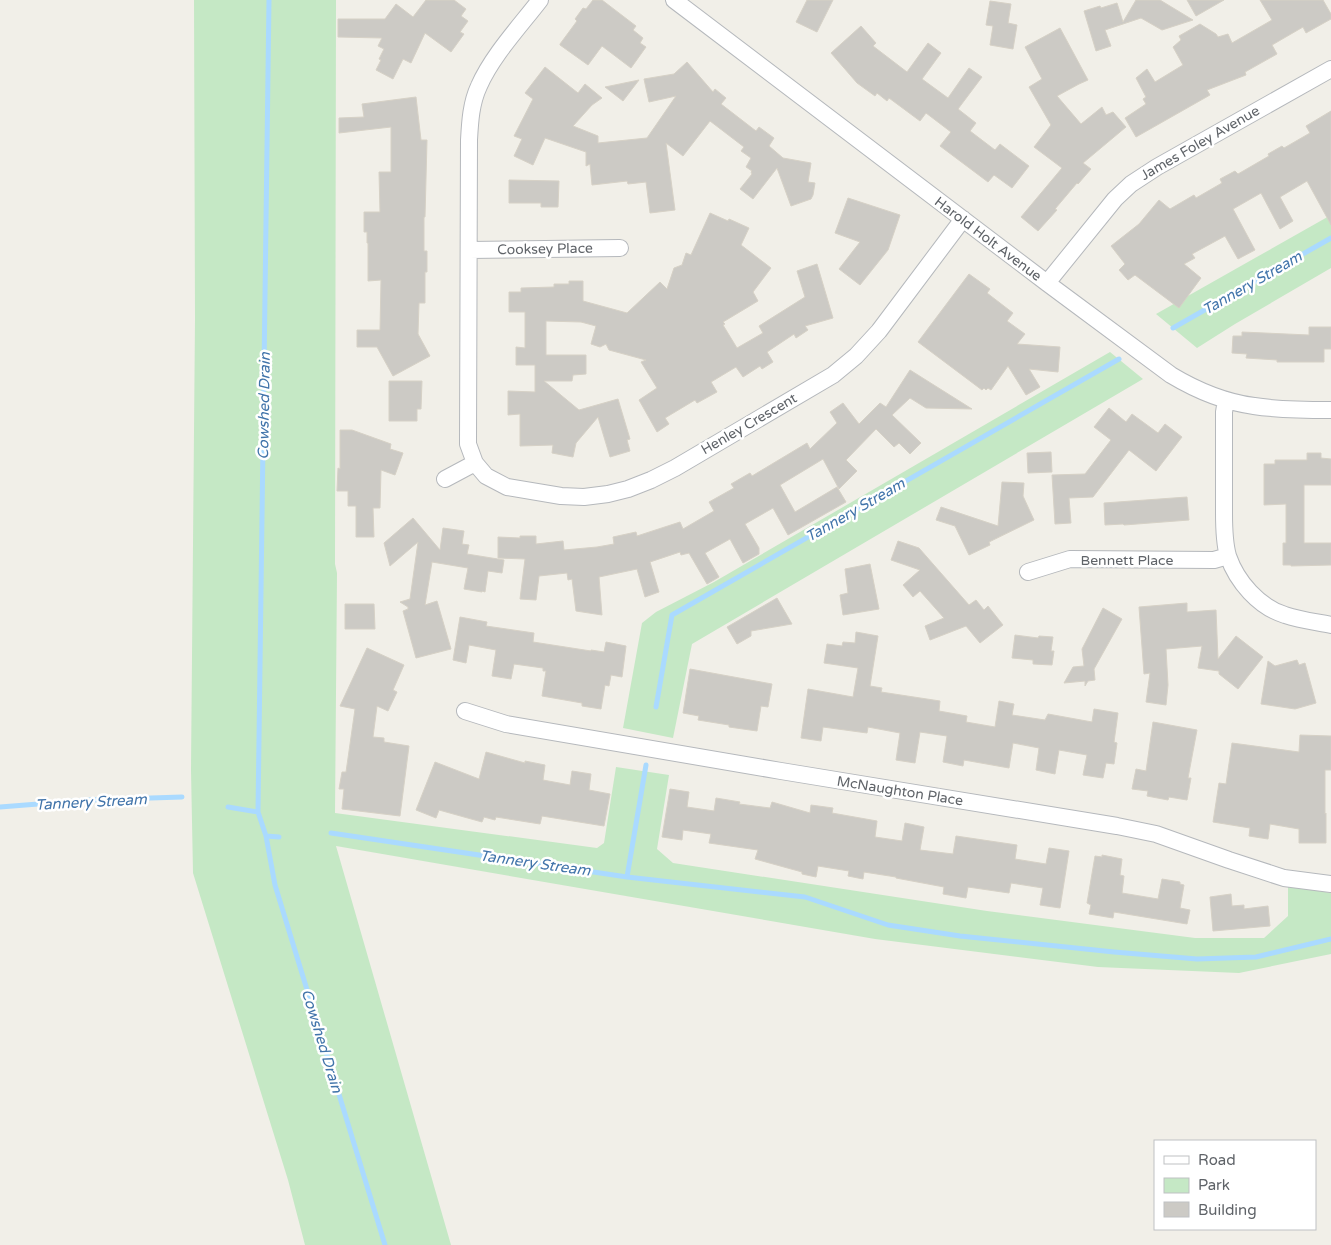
<svg xmlns="http://www.w3.org/2000/svg" width="1331" height="1245" viewBox="0 0 1331 1245" font-family="'Varela Round',sans-serif">
<rect width="100%" height="100%" fill="#f1efe8"/>
<!-- green -->
<path fill="#c5e8c5" d="M194,0H336L335,564L337,573L335,813L597,848L604,843L616,767L669,775L657,849L673,863L987,911L1195,938H1264L1288,916V886L1331,893V954L1239,973L1098,967L875,939L336,846L451,1245H305L288,1180L193,873L191,770L195,319Z
M1331,215V268L1235,324L1197,348L1156,314Z
M1110,352L1143,379L692,644L673,738L623,728L642,623L656,612L714,582Z"/>
<g fill="none" stroke-linecap="round" stroke-linejoin="round">
<!-- stream -->
<path stroke="#aadaff" stroke-width="5" d="M269,0L258,812L266,836L275,885L385,1245
M1173,328L1331,238
M656,707L672,615L1119,359
M0,807L89,800L182,797
M228,807L258,812
M331,833L627,877L805,897L888,925L960,936L1114,952L1197,959L1256,957L1331,939
M266,836L279,837
M627,877L646,765"/>
</g>
<!-- building -->
<path fill="#cccac5" stroke="#d6d1c6" d="M426,0H454L466,9L461,16L468,21L460,32L464,34L451,52L425,33L411,63L403,59L393,79L376,70L381,60L379,59L384,49L378,46L382,38L338,37V19H385L396,4L413,17Z
M593,0H602L636,26L633,30L643,38L640,43L646,47L631,68L602,46L588,65L560,45V44L577,21L575,19L583,8L586,9Z
M807,0H833L817,32L796,22Z
M1136,0H1160L1193,20L1162,30L1141,18L1105,30L1111,46L1096,51L1084,11L1100,6L1101,8L1117,3L1123,22Z
M1187,0H1224L1196,16Z
M1260,0H1323L1331,14V19L1306,33L1303,27L1272,45L1277,54L1245,72L1246,75L1207,90L1210,95L1136,137L1125,118L1146,104L1143,99L1146,97L1136,78L1147,69L1155,82L1183,65L1173,47L1181,40L1179,36L1200,24L1216,34L1218,37L1228,34L1232,43L1272,20Z
M990,1L1011,4L1008,23L1017,25L1013,49L990,45L993,26L986,25Z
M861,26L876,43L873,46L907,72L928,43L941,53L922,79L948,98L969,68L982,77L958,109L976,123L970,131L995,150L1000,144L1029,166L1012,188L994,175L988,182L940,146L951,132L926,113L920,121L889,98L887,101L877,93L875,96L857,83L831,53Z
M1060,28L1088,80L1079,84L1057,96L1081,124L1102,107L1106,115L1113,112L1126,127L1083,163L1091,169L1078,184L1077,183L1055,209L1057,210L1038,231L1021,217L1062,168L1034,147L1051,125L1029,87L1042,79L1025,47Z
M687,62L713,92L715,89L726,98L721,104L756,131L759,127L774,138L769,146L783,158L811,163L808,182L815,183L813,195L811,199L791,206L777,168L753,199L740,189L752,174L751,172L752,171L746,167L751,158L741,151L744,147L710,121L683,156L666,143L675,210L650,213L646,182L628,184L627,181L592,185L590,164L586,166V152L545,138L533,165L514,156L522,139L514,136L533,99L525,93L545,67L578,93L585,84L602,98L592,105L573,126L598,136V143L647,138L676,96L649,102L644,79L674,74Z
M639,80L623,101L605,87Z
M416,97L421,140H427L425,217H424V251H427V272H425V303H419L418,334L430,356L393,376L377,347H357V330H380L381,280L368,281V243H367V232H364V212H380L379,172H391V127L339,133V118L364,117L362,104Z
M1331,111V225L1307,181L1280,197L1293,221L1280,229L1261,193L1233,209L1255,250L1238,259L1225,236L1192,254L1195,258L1184,264L1201,278L1179,308L1135,275L1128,280L1119,270L1125,264L1111,246L1139,224L1159,200L1170,209L1194,195L1196,198L1222,183L1220,179L1235,171L1238,174L1269,156L1268,154L1282,146L1284,148L1310,133L1306,126Z
M509,180L559,181L558,207H541V203H509Z
M848,198L900,215L888,250L860,285L839,269L860,242L835,233Z
M710,213L728,221L729,219L749,228L741,245L771,268L753,292L758,301L723,322L725,324L723,325L737,348L763,333L759,326L805,297L797,271L817,264L833,318L805,326L808,330L796,338L794,334L767,352L773,362L762,369L760,366L743,377L736,367L711,382L717,392L697,403L695,400L665,418L669,424L657,432L639,400L657,388L641,362L646,360L609,350L606,344L600,347L591,344L596,326L581,322L546,321V355H586V374L573,375L572,381H544L579,410L618,399L630,439L627,440L630,451L610,457L598,417L576,443L573,457L552,453L553,445L520,446V414L508,415V391L535,392V365H516V347L525,348V312H509V292H521V288L554,287V284H569V281H583V301L627,313L660,282L667,289L674,268L682,265L686,253L691,255Z
M969,274L990,289L987,293L1013,313L1007,321L1025,334L1017,344L1060,347L1058,372L1029,369L1040,387L1026,395L1008,366L991,390L988,388L986,390L984,388L982,390L918,342Z
M1309,327H1331V349H1324V362H1277V360L1246,358L1247,354L1232,353L1233,336H1242V332L1309,335Z
M910,370L972,409L926,408L910,398L892,415L921,443L910,454L899,443L894,447L876,429L846,460L857,471L839,489L823,459L780,485L795,512L837,487L846,502L788,535L773,508L745,524L759,548V554L743,563L730,539L705,553L719,577L707,584L689,553L681,555L680,552L650,562L659,592L645,597L637,569L599,577L602,615L576,611L572,579L568,580L567,573L539,576L536,600L520,599L525,559L498,558V537L520,538V536H536V544L563,541L564,550L597,547L614,544L613,537L636,532L637,536L680,522L683,529L714,511L709,502L734,488L731,484L750,473L752,476L807,443L810,449L837,423L830,412L843,403L859,424L880,403L886,407Z
M389,381H422L421,409H417V421H389Z
M1109,408L1126,422L1132,414L1158,433L1165,424L1182,437L1156,471L1129,450L1093,497L1069,498L1071,523L1055,524L1052,475L1085,474L1111,440L1094,427Z
M340,430H352L391,444L390,449L403,453L395,475L381,470L380,508H373L374,537H356V506H348V491H337L338,468L340,469Z
M1051,452L1052,472L1028,473L1027,453Z
M1307,453H1321V458L1331,459V485H1304V543H1331V565L1291,566V565H1283V543H1286V504L1264,505V464H1275V460H1307Z
M1002,482L1024,483L1023,496L1034,520L989,542L990,545L969,555L955,526L936,520L941,507L998,526Z
M1187,497L1189,520L1124,525L1123,524L1105,525L1104,503Z
M413,518L440,550L443,528L464,531L462,544L469,545L467,554L504,560L502,573L488,571L485,592L482,591V592L464,589L468,568L432,562L425,605L437,601L451,649L416,658L403,611L408,609V607L400,602L410,599L418,542L390,566L384,543Z
M898,541L919,548L969,605L976,600L984,610L988,606L1003,625L980,643L966,626L930,640L925,626L944,618L920,591L913,597L903,585L920,570L891,560Z
M870,564L879,609L843,615L840,595L848,593L845,569Z
M777,598L792,624L751,631V636L737,644L727,627Z
M1187,603V612L1216,610L1218,659L1236,636L1263,657L1238,689L1219,674V671L1198,668L1202,646L1166,649L1168,685L1166,705L1146,702L1150,673L1144,674L1139,607Z
M345,604H374L375,629H345Z
M1103,608L1122,619L1094,669L1095,680L1088,681L1085,686V681L1064,683L1073,667L1084,666L1082,649Z
M460,617L487,622L486,626L534,633L533,642L591,651V650L604,652L606,642L626,646L622,677L611,675L609,686L605,685L601,709L582,706V703L542,696L546,671H543V668L514,664L511,679L492,676L496,650L469,645L466,663L453,660Z
M856,632L878,636L870,686L882,688L881,692L940,701L939,711L967,716L966,722L995,727L999,701L1014,704L1012,715L1045,720L1048,714L1092,722L1094,709L1118,713L1114,742L1117,743L1114,764L1106,763L1103,778L1083,775L1087,755L1059,750L1055,774L1036,770L1039,748L1013,743L1009,768L964,760L963,766L943,762L947,736L920,732L915,763L896,760L900,733L868,727L867,733L823,727L821,741L801,738L808,689L853,697L858,668L824,663L827,644L842,646L843,642L855,643Z
M1015,635L1038,638L1039,636L1053,637L1051,651H1054L1052,665L1033,664V660L1012,658Z
M367,648L404,665L393,690L397,692L388,711L377,706L373,737L384,738V742L409,746L400,816L342,809L344,789H339L342,772H346L355,709L340,706Z
M1297,660L1299,665L1305,663L1316,703L1295,709L1261,704L1268,661L1275,666Z
M690,669L772,684L768,707L761,706L757,731L729,727V725L698,720L699,716L683,713Z
M1153,722L1197,730L1188,778H1191L1187,800L1169,797L1168,800L1147,796L1148,791L1132,789L1136,769L1146,771Z
M1300,735L1331,736V770H1325V814L1326,813V843H1299V829L1270,824L1268,839L1249,836L1250,828L1213,822L1219,783L1226,784L1232,743L1299,752Z
M486,752L525,763V761L545,765L543,780L570,785L572,771L591,774L589,790L610,794L604,826L542,816L540,824L496,817L495,820L484,817L482,822L439,810L436,818L416,810L435,762L479,779Z
M670,789L689,792L687,807L714,811L716,798L740,802L739,804L770,808L772,802L810,813L811,805L833,808L832,813L877,821L875,837L902,841L905,823L924,827L920,850L953,854L956,836L1017,845L1015,859L1046,864L1049,848L1069,851L1060,908L1040,905L1043,888L1011,883L1009,893L968,887L966,898L943,894L944,887L896,878V877L864,872L863,879L848,876L849,871L818,866L816,877L802,874V872L755,859L758,850L709,843L711,834L683,830L682,840L662,837Z
M1102,855L1122,859L1120,875L1124,876L1122,893L1158,899L1162,879L1180,882V884L1184,885L1180,908L1190,910L1187,924L1114,912L1113,918L1089,914L1091,905L1087,903L1095,856L1102,857Z
M1231,894L1232,906L1244,905V909L1268,906L1270,926L1213,931L1210,897Z"/>
<g fill="none" stroke-linecap="round" stroke-linejoin="round">
<!-- street casing -->
<g stroke="#b5b8bc" stroke-width="18">
<path id="street" d="M540,0C520,26 492,56 479,86C471,103 470,122 469,140L468,444L475,463L486,476L507,487L561,496L584,497L608,494L628,489L651,480L675,468L833,375L856,356L879,331L963,219
M674,0L1047,283L1171,375C1196,390 1224,402 1254,406C1279,410 1305,410 1331,410
M469,250L620,248
M1047,283L1115,199L1131,184L1157,167L1331,69
M1226,400L1224,412V513C1224,527 1224,542 1228,556C1237,582 1259,607 1285,615C1300,620 1316,622 1331,625
M445,479L475,463
M1028,572L1070,559L1214,560L1228,556
M465,711L506,724L781,771L1117,826L1156,834L1229,860L1284,878L1331,884"/>
</g>
<!-- street -->
<use href="#street" stroke="#fff" stroke-width="16"/>
</g>
<g text-anchor="middle" dominant-baseline="central" stroke-width="5" stroke-linejoin="round" paint-order="stroke">
<!-- street labels -->
<g font-size="14" fill="#5f6368" stroke="#fff">
<text transform="translate(1200 143) rotate(-30)">James Foley Avenue</text>
<text transform="translate(988 239) rotate(37)">Harold Holt Avenue</text>
<text transform="translate(545 249) rotate(-1)">Cooksey Place</text>
<text transform="translate(749 424) rotate(-30)">Henley Crescent</text>
<text x="1127" y="560">Bennett Place</text>
<text transform="translate(900 791) rotate(9)">McNaughton Place</text>
</g>
<!-- water labels -->
<g font-size="15" font-style="italic" fill="#4174aa" stroke="#fff">
<text transform="translate(1252 283) rotate(-30)">Tannery Stream</text>
<text transform="translate(264 406) rotate(-89)">Cowshed Drain</text>
<text transform="translate(855 510) rotate(-30)">Tannery Stream</text>
<text transform="translate(91 802) rotate(-3)">Tannery Stream</text>
<text transform="translate(535 863) rotate(8)">Tannery Stream</text>
<text transform="translate(322 1041) rotate(73)">Cowshed Drain</text>
</g>
</g>
<!-- legend -->
<rect x="1154" y="1140" width="162" height="90" fill="#ffffff" stroke="#bfc1c3"/>
<rect x="1164" y="1156" width="25" height="8" fill="#ffffff" stroke="#bfc1c3"/>
<text x="1198" y="1165" font-size="15" fill="#5f6368">Road</text>
<rect x="1164" y="1178" width="25" height="15" fill="#c5e8c5" stroke="#bfc1c3"/>
<text x="1198" y="1190" font-size="15" fill="#5f6368">Park</text>
<rect x="1164" y="1202" width="25" height="15" fill="#cccac5" stroke="#bfc1c3"/>
<text x="1198" y="1215" font-size="15" fill="#5f6368">Building</text>
</svg>
